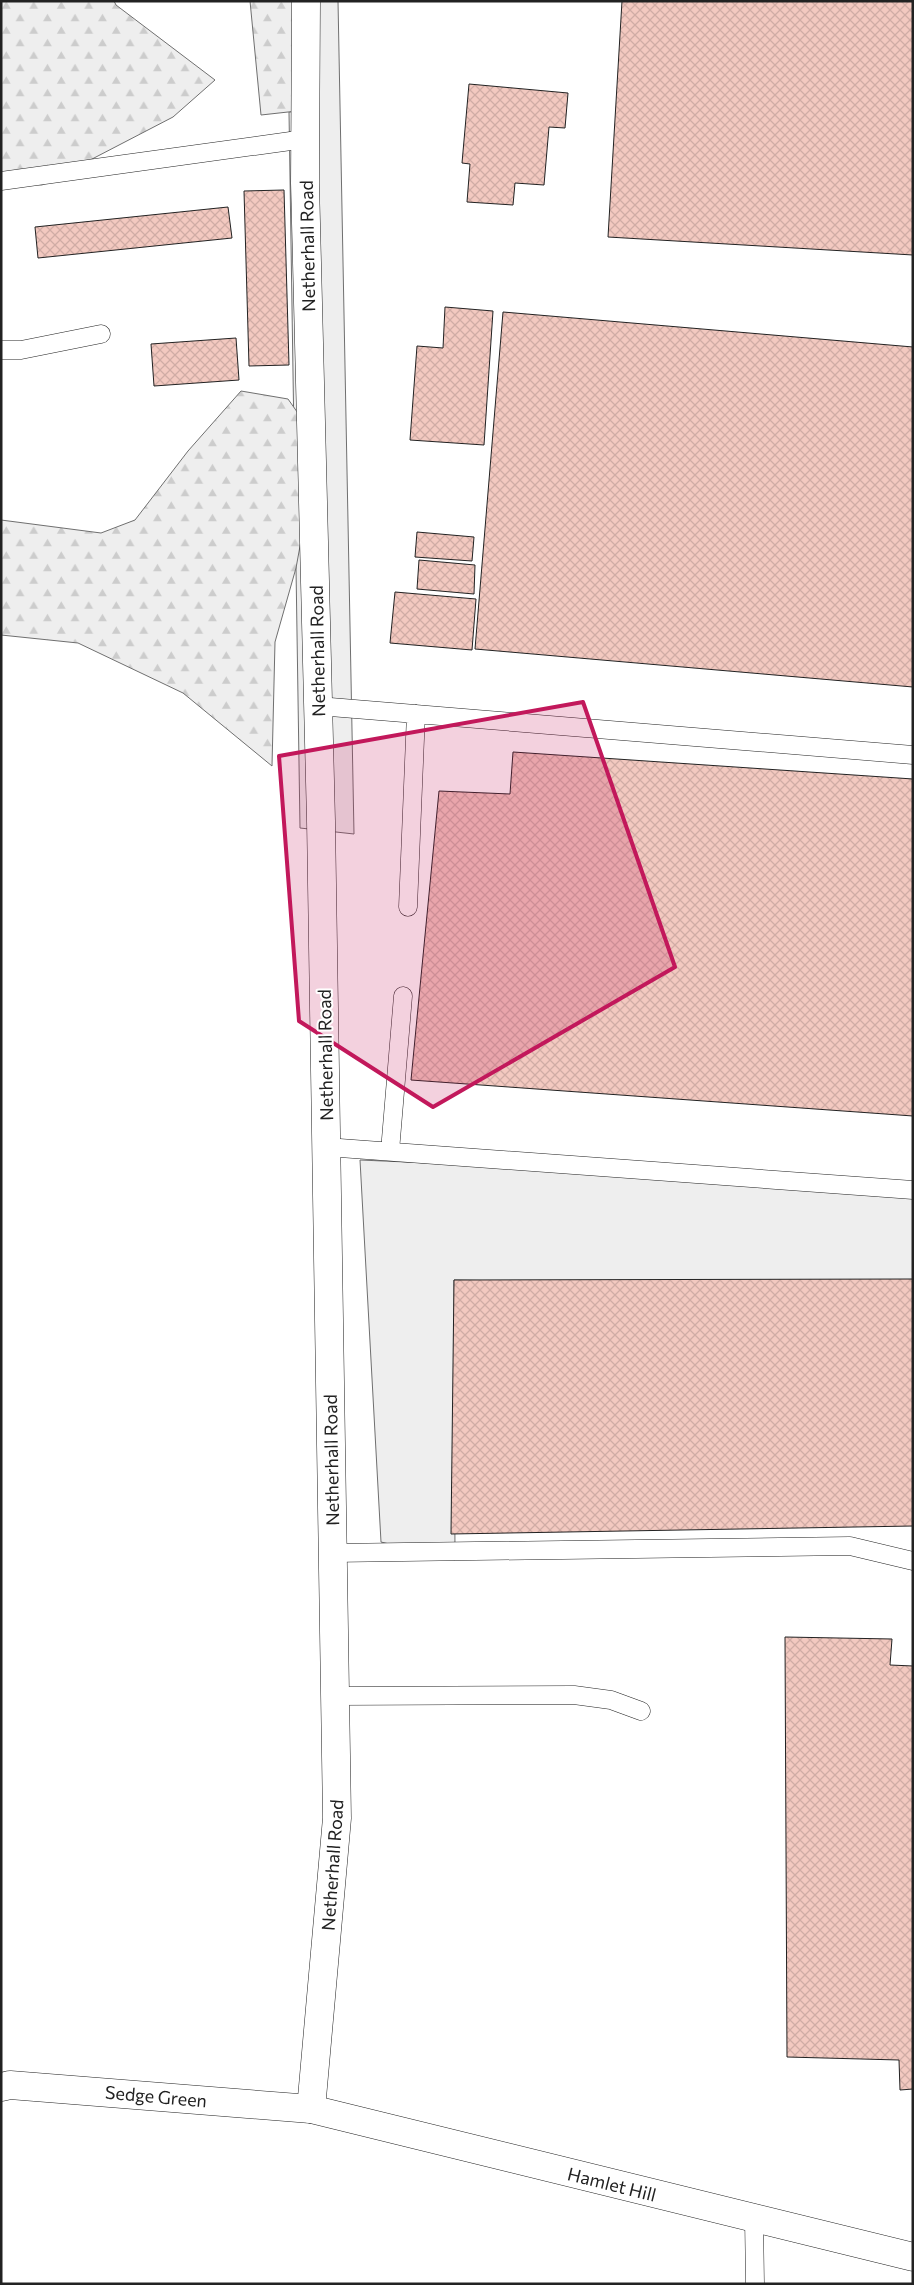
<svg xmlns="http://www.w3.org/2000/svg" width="914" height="2285" viewBox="0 0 914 2285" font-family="Commissioner,sans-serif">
<defs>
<pattern id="forest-firs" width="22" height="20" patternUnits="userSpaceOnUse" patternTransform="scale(1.25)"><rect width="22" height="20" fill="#eee"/><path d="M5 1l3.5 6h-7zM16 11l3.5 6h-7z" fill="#ccc"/></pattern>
<pattern id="building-cross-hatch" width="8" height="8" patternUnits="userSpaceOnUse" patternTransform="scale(1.25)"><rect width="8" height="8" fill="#f3c9c0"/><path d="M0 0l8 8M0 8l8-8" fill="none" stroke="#d0aca5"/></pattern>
</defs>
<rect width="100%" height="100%" fill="#fff"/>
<!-- green -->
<path fill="#eee" stroke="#6f6f6f" d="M306,1H338L354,834L300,828L289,112L305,110Z
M360,1160L913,1184V1289L454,1280L455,1560L381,1542Z"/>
<!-- forest -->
<path fill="url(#forest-firs)" stroke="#6f6f6f" d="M1,1H114L116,5L215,80L173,117L42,185L1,181Z
M250,1H306V110L261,115Z
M241,391L288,399L319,443L296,568L275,642L272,766L183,693L78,643L1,635V520L101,533L135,520L188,451Z"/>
<!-- building -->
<path fill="url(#building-cross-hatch)" stroke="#222" d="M622,1H913V255L608,237Z
M469,84L568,93L565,128L549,127L544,185L515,183L513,205L467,202L470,164L462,163Z
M284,190L289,365L249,366L244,191Z
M228,207L232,238L38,258L35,227Z
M445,307L493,311L484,445L410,440L417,346L443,348Z
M503,312L913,347V687L475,649Z
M236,338L239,380L154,386L151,344Z
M417,532L474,537L472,561L415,557Z
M419,560L475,565L474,594L417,589Z
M395,592L476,599L472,650L390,643Z
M513,752L913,779V1116L411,1080L439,791L510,794Z
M913,1279V1526L451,1534L454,1280Z
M785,1637L892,1639L890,1665L913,1666V2089L900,2090L899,2060L787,2057Z"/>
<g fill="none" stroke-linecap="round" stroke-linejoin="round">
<!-- lane casing -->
<g stroke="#222" stroke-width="19">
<path id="lane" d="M1,181L305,139
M1,350H21L101,334
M318,706L913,755
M408,907L416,714
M326,1147L913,1190
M390,1151L403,996
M333,1553L850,1546L913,1561
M335,1696L574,1695L611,1700L641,1711
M754,2219L755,2284"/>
</g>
<!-- street casing -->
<g stroke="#222" stroke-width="29">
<path id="street" d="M306,1L305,183L321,821L337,1818L311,2109"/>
</g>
<!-- secondary casing -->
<g stroke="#222" stroke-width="29">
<path id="secondary" d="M1,2087L10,2085L311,2109L913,2257"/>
</g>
<!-- lane -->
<use href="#lane" stroke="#fff" stroke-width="18"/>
<!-- street -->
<use href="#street" stroke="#fff" stroke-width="28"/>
<!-- secondary -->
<use href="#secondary" stroke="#fff" stroke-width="28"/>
</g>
<!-- marked area -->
<path fill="#c2185b" fill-opacity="0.2" stroke="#c2185b" stroke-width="4" stroke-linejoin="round" d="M583,702L675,967L433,1107L299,1021L279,756Z"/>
<g text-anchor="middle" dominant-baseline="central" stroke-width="4" stroke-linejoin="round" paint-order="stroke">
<!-- street labels -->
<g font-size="18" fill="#222" stroke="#fff">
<text transform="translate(307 246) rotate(-91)">Netherhall Road</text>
<text transform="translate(317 651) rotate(-91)">Netherhall Road</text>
<text transform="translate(325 1055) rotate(-91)">Netherhall Road</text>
<text transform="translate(331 1460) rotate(-91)">Netherhall Road</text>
<text transform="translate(332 1865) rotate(-86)">Netherhall Road</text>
<text transform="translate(156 2096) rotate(5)">Sedge Green</text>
<text transform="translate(612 2184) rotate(14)">Hamlet Hill</text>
</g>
</g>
<!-- border -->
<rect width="914" height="2285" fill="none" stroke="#222222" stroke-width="5"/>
</svg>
